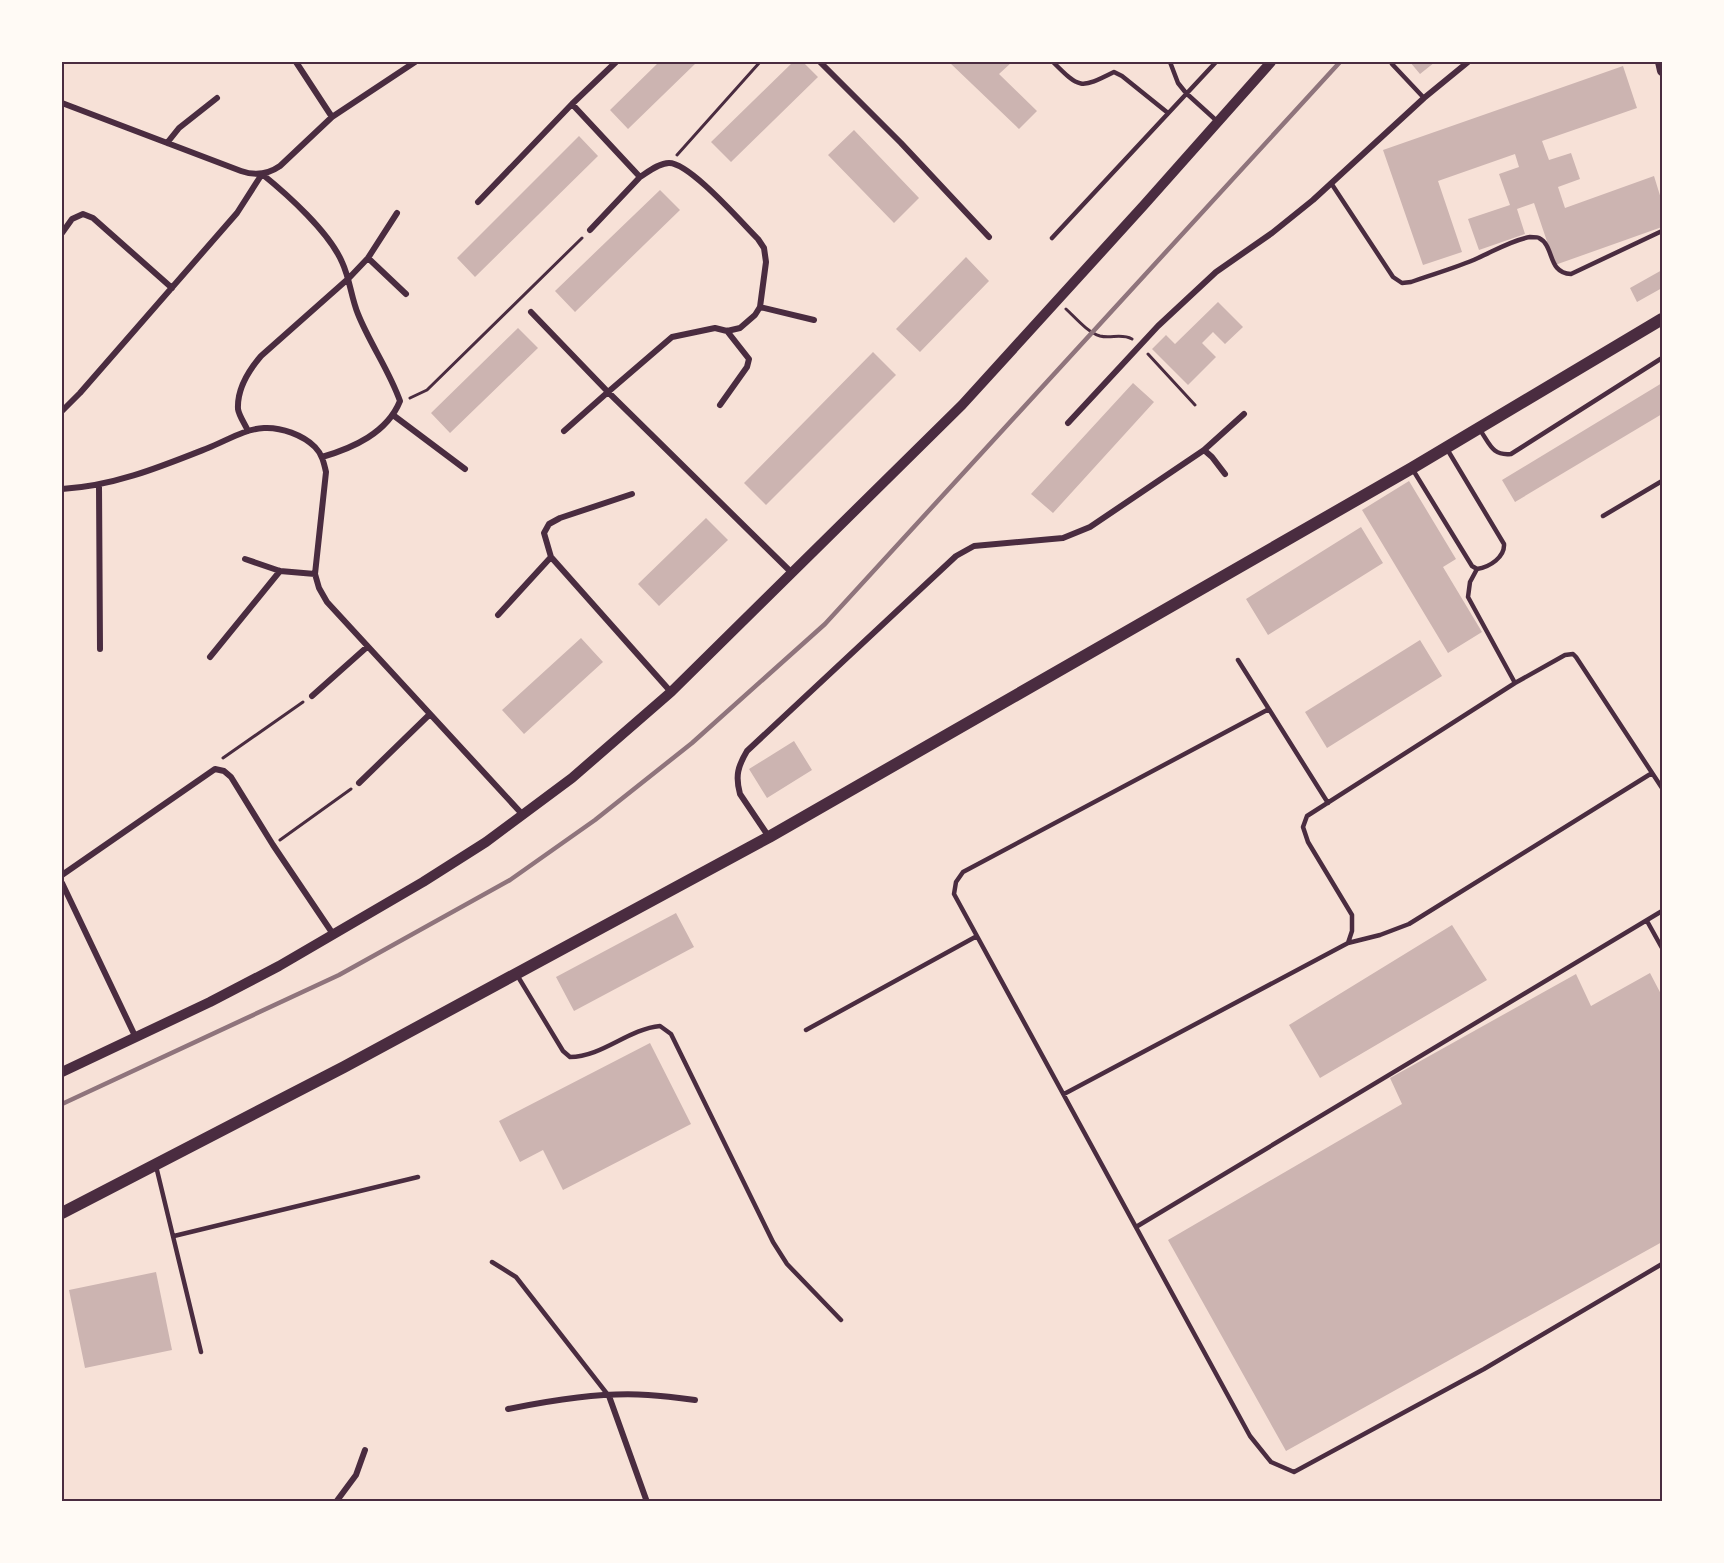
<svg xmlns="http://www.w3.org/2000/svg" width="1724" height="1563" viewBox="0 0 1724 1563" font-family="'Source Serif 4',serif">
<rect width="100%" height="100%" fill="#f7e1d7"/>
<!-- building -->
<path fill="#ccb4b1" d="M659,62H697L628,129L610,110Z
M793,62H803L818,77L731,162L711,142Z
M949,62H1012L999,74L1037,111L1019,129Z
M1410,62H1435L1420,74Z
M1623,66L1637,108L1542,141L1549,160L1571,153L1580,179L1558,187L1565,208L1654,176L1662,202V227L1555,265L1534,203L1517,209L1525,234L1479,250L1468,219L1510,205L1499,174L1519,167L1515,154L1438,181L1462,252L1423,265L1383,150Z
M854,130L919,198L894,223L828,155Z
M579,136L598,156L475,277L457,258Z
M660,190L680,210L575,312L555,291Z
M966,257L989,281L920,352L896,329Z
M1662,270V288L1637,302L1630,288Z
M1218,302L1243,327L1225,344L1213,332L1202,343L1216,357L1188,385L1152,349L1166,335L1175,344Z
M518,328L538,348L450,433L431,413Z
M873,352L896,375L766,505L744,483Z
M1133,383L1154,402L1053,513L1031,494Z
M1662,383V414L1515,502L1502,480Z
M1409,481L1456,559L1443,567L1482,632L1448,653L1362,510Z
M706,518L728,540L659,606L638,584Z
M1361,527L1383,563L1268,635L1246,599Z
M581,638L603,662L524,734L502,710Z
M1420,640L1442,676L1327,748L1305,712Z
M794,741L812,770L767,798L749,769Z
M676,913L694,947L574,1011L556,977Z
M1452,925L1487,980L1320,1078L1289,1025Z
M1650,973L1662,996V1242L1286,1451L1168,1240L1402,1104L1390,1078L1576,974L1591,1006Z
M650,1043L691,1124L563,1190L543,1150L520,1162L499,1121Z
M156,1272L172,1350L85,1368L69,1290Z"/>
<g fill="none" stroke-linecap="round" stroke-linejoin="round">
<!-- path -->
<path stroke="#4a2c40" stroke-width="3" d="M677,155L760,62
M1066,309C1075,317 1087,332 1100,336C1111,339 1121,333 1132,339
M1148,354L1195,405
M410,398L427,390L582,238
M223,758L303,702
M280,840L351,789"/>
<!-- service -->
<path stroke="#4a2c40" stroke-width="4.5" d="M1053,62C1080,89 1080,89 1114,72L1122,76L1168,113
M1170,62L1178,83L1186,93L1218,122
M1392,64L1424,98
M1331,183L1393,277L1402,283L1411,282C1433,274 1456,268 1478,258C1494,251 1512,240 1530,237C1531,237 1538,237 1539,238C1555,246 1547,273 1571,274L1662,231
M1052,238L1216,62
M1480,430C1490,444 1492,456 1511,454L1662,358
M1413,470L1472,566L1477,569C1490,567 1505,557 1504,544L1447,449
M1603,516L1662,481
M1477,569L1470,582L1468,597L1515,683
M1238,660L1328,803
M1269,709L963,872L956,882L954,894L1250,1436L1271,1462L1294,1472L1484,1369L1662,1264
M1647,921L1662,948
M1348,943L1380,935L1409,924L1652,773
M517,975L563,1051L570,1057C602,1057 628,1029 660,1026L671,1034L773,1242L787,1264L841,1320
M806,1030L977,936
M1064,1094L1348,943L1352,931V915L1308,842L1303,827L1307,816L1515,683L1565,655L1573,654L1576,657L1662,788
M156,1166L201,1352
M1136,1227L1662,911
M174,1236L418,1177
M492,1262L516,1277L608,1395"/>
<!-- minor -->
<path stroke="#4a2c40" stroke-width="6" d="M296,62L332,117
M820,62L901,143L989,237
M62,103L241,171C255,176 267,175 280,166L332,117L415,62
M572,104L640,177C648,172 659,163 669,163C690,163 741,222 758,239L764,248L766,262L760,307L755,315L740,328L727,331L715,328L672,337L608,392L792,573
M167,143L179,128L217,98
M478,202L572,104L616,62
M590,230L640,177
M62,233L72,219L83,214L93,218L172,288
M368,258L406,294
M760,307L814,320
M531,312L608,392L564,431
M720,405L747,367L749,359L727,331
M62,411L80,393L237,213L262,174C288,195 329,232 342,262C350,279 351,297 358,314C370,344 389,370 400,401C387,433 353,448 322,457
M393,415L465,469
M1068,423L1158,326L1216,272L1272,233L1313,200L1424,98L1468,62
M248,431C245,424 239,416 238,409C237,389 249,370 261,356L349,278L368,258L397,213
M1204,450L1212,457L1225,474
M99,485L100,649
M62,489C114,486 160,467 208,448C226,441 244,429 264,428C281,427 303,435 315,447C322,454 324,463 326,472L315,574L319,588L327,602L523,815
M632,494L560,518L549,524L544,533L551,557L671,692
M245,559L280,571L315,574
M498,615L551,557
M210,657L280,571
M312,696L367,647
M359,783L430,714
M769,837L740,794C735,776 738,766 747,751L956,556L974,546L1063,538L1090,527L1204,450L1244,414
M62,875L215,769L224,771L231,777L273,845L333,934
M62,883L136,1038
M609,1396L647,1502
M508,1409C553,1400 602,1392 648,1395C664,1396 680,1398 695,1400
M336,1502L356,1475L365,1450"/>
<!-- tertiary -->
<path stroke="#4a2c40" stroke-width="10" d="M1660,62L1662,71
M62,1072L210,1002L279,966L423,882L486,842L572,778L671,692L962,405L1144,205L1271,62"/>
<!-- secondary -->
<path stroke="#4a2c40" stroke-width="12" d="M62,1213L344,1067L769,837L1412,468L1662,319"/>
<!-- rail -->
<path stroke="#8f747c" stroke-width="4.5" d="M62,1104L339,975L510,880L595,820L692,743L825,624L1340,62"/>
</g>
<!-- border -->
<rect width="1724" height="1563" fill="none" stroke="#fffaf5" stroke-width="126"/>
<rect x="63" y="63" width="1598" height="1437" fill="none" stroke="#4a2c40" stroke-width="2"/>
</svg>
